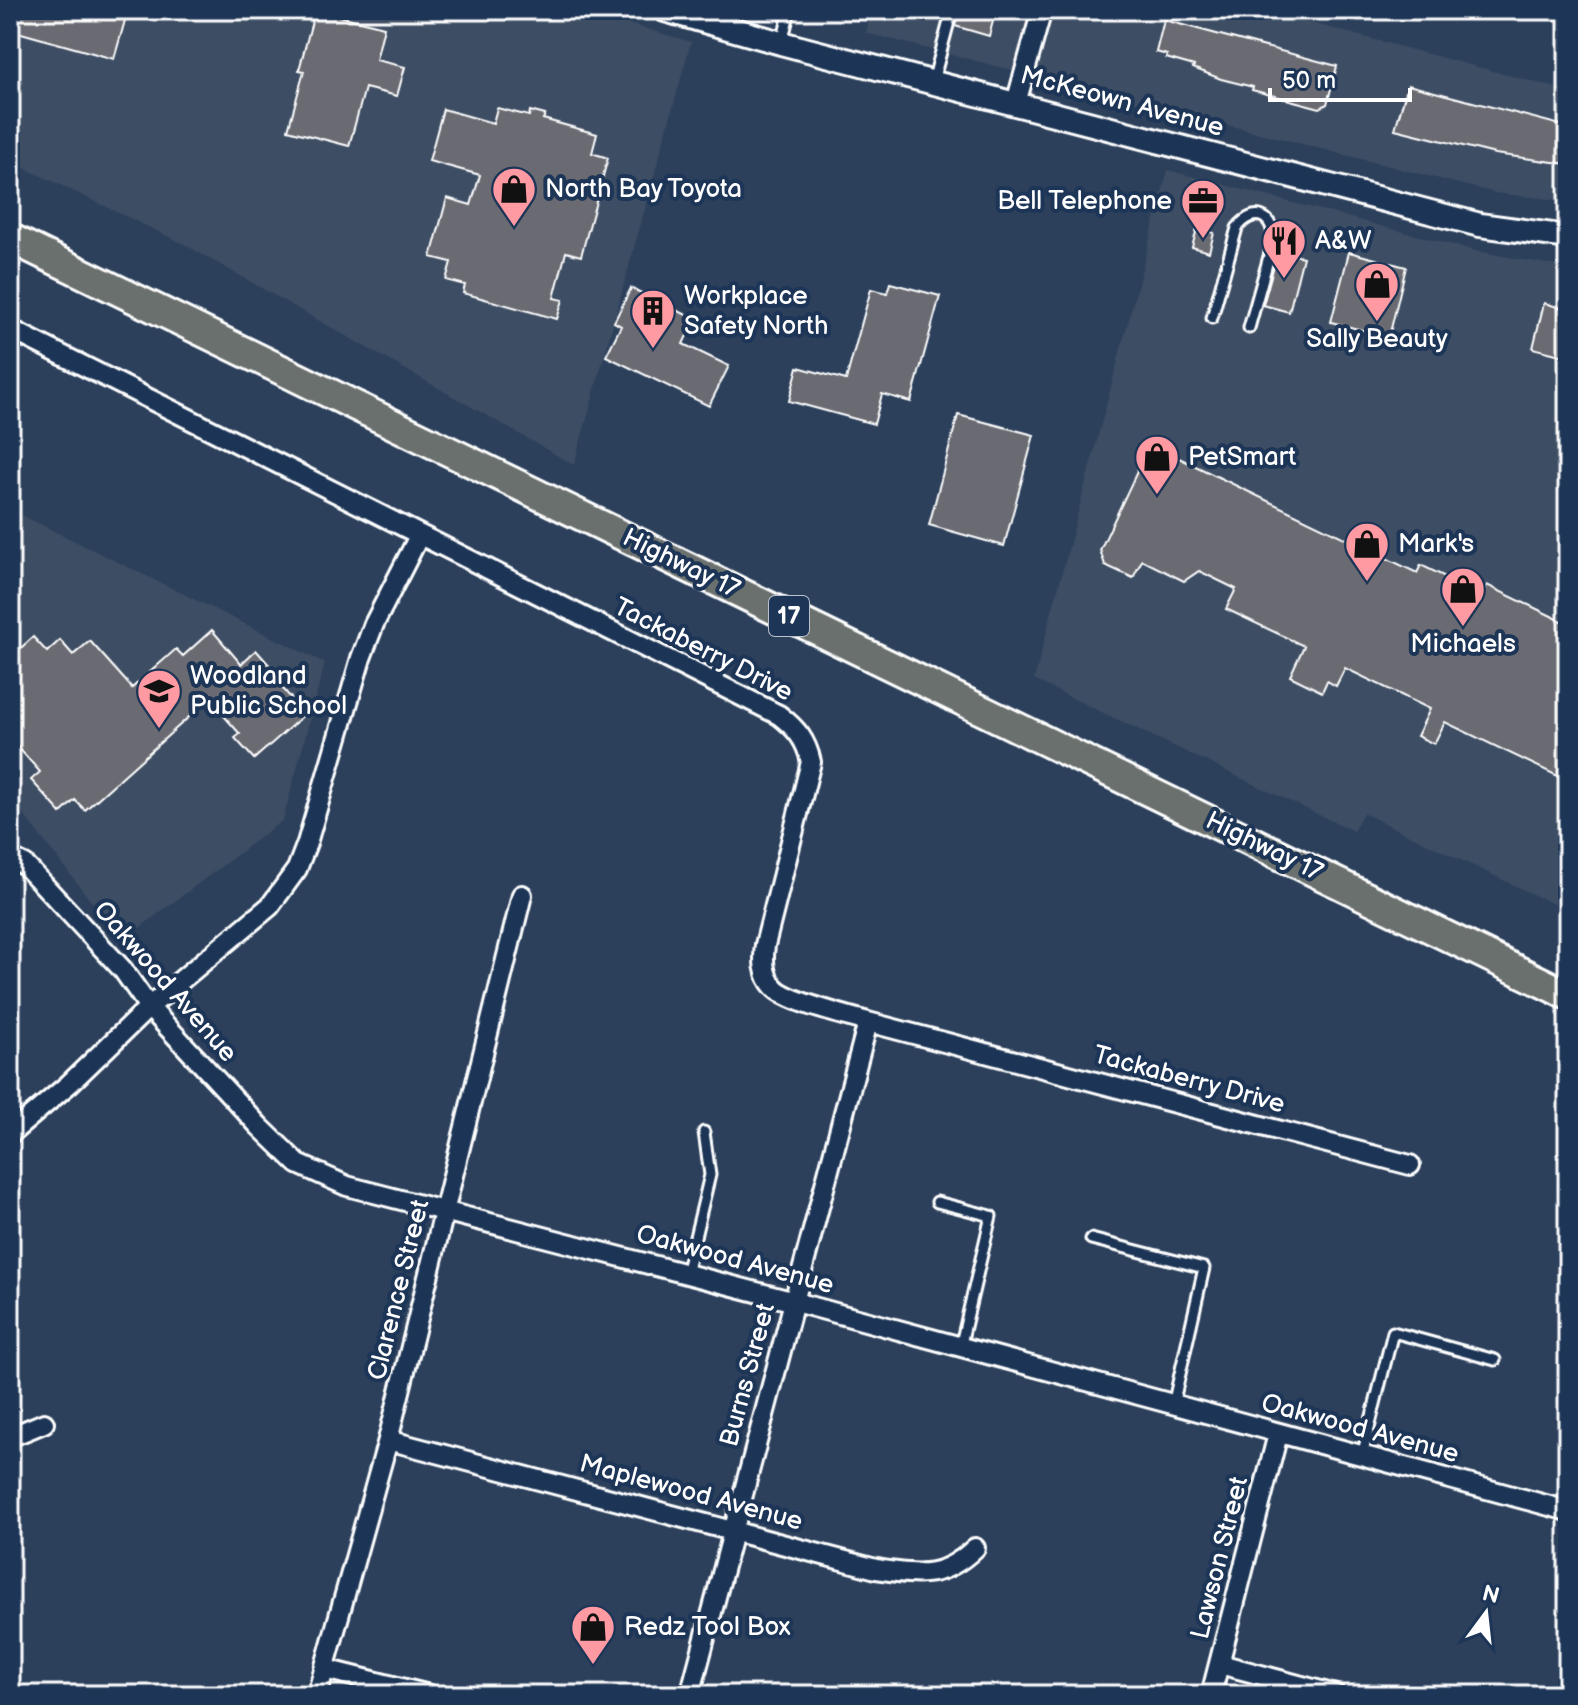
<svg xmlns="http://www.w3.org/2000/svg" width="1578" height="1705" viewBox="0 0 1578 1705" font-family="'Balsamiq Sans',sans-serif">
<rect width="100%" height="100%" fill="#2c405c"/>
<filter id="ink" filterUnits="userSpaceOnUse"><feTurbulence type="fractalNoise" baseFrequency=".0125" numOctaves="2"/><feDisplacementMap in="SourceGraphic" scale="16" xChannelSelector="R" yChannelSelector="G"/><feConvolveMatrix kernelMatrix="1 2 1 2 8 2 1 2 1" color-interpolation-filters="sRGB"/></filter>
<g filter="url(#ink)">
<!-- built -->
<path fill="#3e4d63" d="M10,10H581L691,42L574,465L182,243L10,161Z
M871,10H1262L1568,91V201L1495,193L866,33Z
M1168,170L1476,251L1568,268V911L1363,813L1353,831L1034,680Z
M17,513L325,663L283,820L122,941L10,797V520Z"/>
<!-- building -->
<path fill="#696a72" stroke="#fff" stroke-width="2" d="M19,10H128L114,59L14,31Z
M315,10L384,27L376,60L405,67L397,96L365,88L349,146L288,130L304,71L299,70Z
M959,10H996L989,36L955,26Z
M1164,20L1337,66L1327,104L1320,108L1252,90L1253,87L1221,79L1193,68L1194,66L1166,58L1167,55L1156,52Z
M1408,85L1568,127V164L1495,154L1395,129Z
M497,108L529,116L530,111L545,115L543,119L597,134L592,153L608,158L581,256L566,252L554,298L563,300L557,319L463,293L465,285L446,280L451,262L431,257L447,198L471,205L480,175L429,161L443,109L493,123Z
M1197,229L1214,233L1209,252L1192,247Z
M1278,251L1303,257L1289,312L1263,305Z
M1349,252L1406,267L1389,337L1331,322Z
M890,283L940,296L911,402L882,394L874,424L789,401L798,367L846,380L871,289L887,293Z
M631,288L695,319L683,344L729,366L709,406L606,356L621,326L614,322Z
M1544,303L1568,310V357L1533,348Z
M958,415L1034,435L1004,546L929,525Z
M1150,444L1417,573L1421,565L1482,595L1487,585L1568,624V781L1445,722L1434,744L1417,736L1430,709L1345,668L1336,686L1327,681L1322,692L1290,676L1304,646L1226,609L1236,589L1199,571L1184,581L1142,560L1133,578L1105,565L1100,550Z
M212,630L241,664L256,650L280,677L276,681L305,714L254,759L235,738L240,734L209,699L85,810L75,800L61,813L31,780L40,772L10,738V658L33,637L47,652L60,640L73,655L90,641L132,688L176,649L183,656Z"/>
<g fill="none" stroke-linecap="round" stroke-linejoin="round">
<!-- service casing -->
<g stroke="#fff" stroke-width="15">
<path id="service" d="M782,42L790,10
M933,82L952,10
M1212,318L1237,228C1254,206 1275,215 1273,242L1249,328
M937,1202L991,1216L960,1348
M1091,1239L1204,1268L1173,1405
M686,1274L710,1175L704,1132
M1362,1456L1393,1332L1495,1360"/>
</g>
<!-- minor casing -->
<g stroke="#fff" stroke-width="24">
<path id="minor" d="M1016,103L1042,10
M10,329L779,715C797,729 806,740 811,762L765,945C763,960 763,975 774,987C785,1001 848,1016 868,1022L1410,1165
M10,858L25,865L123,970L149,1007L259,1126L298,1164L347,1186L795,1302L1568,1511
M10,1134L69,1084L149,1007L270,906L297,869L307,843L361,658L374,624L419,536
M10,1437L44,1423
M388,1440L876,1569C919,1575 942,1580 975,1548
M1220,1664L1336,1695
M325,1669L429,1695
M317,1695L388,1440L522,895
M690,1695L868,1022
M1211,1695L1278,1434"/>
</g>
<!-- tertiary casing -->
<g stroke="#fff" stroke-width="28">
<path id="tertiary" d="M665,10L781,43L1480,225L1568,237"/>
</g>
<!-- trunk casing -->
<g stroke="#fff" stroke-width="34">
<path id="trunk" d="M10,238L1568,995"/>
</g>
<!-- service -->
<use href="#service" stroke="#1d3557" stroke-width="9"/>
<!-- minor -->
<use href="#minor" stroke="#1d3557" stroke-width="18"/>
<!-- tertiary -->
<use href="#tertiary" stroke="#1d3557" stroke-width="22"/>
<!-- trunk -->
<use href="#trunk" stroke="#6a706d" stroke-width="28"/>
</g>
</g>
<!-- icons -->
<defs>
<g id="shop-pin" transform="scale(2.3)"><path d="M0 17L-7.5 6A9.5 9.5 0 1 1 7.5 6Z" fill="#ff9aa2" stroke="#1d3557"/><path d="M-5-2.5h2.3a2.7 3.5 0 0 1 5.4 0H5L5.5 6h-11ZM-1.5-2.5h3a1.5 2.3 0 0 0-3 0Z" fill="#111"/></g>
<g id="office-pin" transform="scale(2.3)"><path d="M0 17L-7.5 6A9.5 9.5 0 1 1 7.5 6Z" fill="#ff9aa2" stroke="#1d3557"/><path d="M-6-3h4V-5.5h4V-3h4V5H-6ZM-1-4.5V-3h2v-1.5ZM-6 0V1H6V0Z" fill="#111"/></g>
<g id="restaurant-pin" transform="scale(2.3)"><path d="M0 17L-7.5 6A9.5 9.5 0 1 1 7.5 6Z" fill="#ff9aa2" stroke="#1d3557"/><path d="M-5-6h1v4h1v-4h1v4h1v-4h1v5L-1.5 .5V6h-2V.5L-5-1ZM5-6V6H3V1.5H1.5Q1.5-4 5-6Z" fill="#111"/></g>
<g id="building-pin" transform="scale(2.3)"><path d="M0 17L-7.5 6A9.5 9.5 0 1 1 7.5 6Z" fill="#ff9aa2" stroke="#1d3557"/><path d="M-4-6H4V6H1V3H-1V6H-4ZM-2.5-4.3h1.7v1.8h-1.7ZM.8-4.3h1.7v1.8H.8ZM-2.5-1h1.7V.8h-1.7ZM.8-1h1.7V.8H.8Z" fill="#111"/></g>
<g id="school-pin" transform="scale(2.3)"><path d="M0 17L-7.5 6A9.5 9.5 0 1 1 7.5 6Z" fill="#ff9aa2" stroke="#1d3557"/><path d="M0-5L7-2L0 1L-7-2ZM-4 1L0 2.5L4 1V4Q0 6-4 4Z" fill="#111"/></g>
</defs>
<g fill-rule="evenodd">
<use href="#shop-pin" x="514" y="189"/>
<use href="#office-pin" x="1203" y="201"/>
<use href="#restaurant-pin" x="1284" y="241"/>
<use href="#shop-pin" x="1377" y="284"/>
<use href="#building-pin" x="653" y="311"/>
<use href="#shop-pin" x="1157" y="457"/>
<use href="#shop-pin" x="1367" y="544"/>
<use href="#shop-pin" x="1463" y="589"/>
<use href="#school-pin" x="159" y="691"/>
<use href="#shop-pin" x="593" y="1627"/>
</g>
<g text-anchor="middle" dominant-baseline="central" stroke-width="8" stroke-linejoin="round" paint-order="stroke">
<!-- shield labels -->
<rect fill="#1d3557" stroke="#bbc2cd" stroke-width="2" x="769" y="596" width="40" height="40" rx="6"/>
<g font-size="24" font-weight="bold" fill="#fff">
<text x="789" y="616">17</text>
</g>
<!-- street labels -->
<g font-size="26" fill="#fff" stroke="#1d3557">
<text transform="translate(1122 102) rotate(15)">McKeown Avenue</text>
<text transform="translate(681 564) rotate(26)">Highway 17</text>
<text transform="translate(703 650) rotate(27)">Tackaberry Drive</text>
<text transform="translate(1264 847) rotate(26)">Highway 17</text>
<text transform="translate(165 982) rotate(49)">Oakwood Avenue</text>
<text transform="translate(1189 1080) rotate(15)">Tackaberry Drive</text>
<text transform="translate(735 1260) rotate(15)">Oakwood Avenue</text>
<text transform="translate(399 1290) rotate(-76)">Clarence Street</text>
<text transform="translate(748 1375) rotate(-75)">Burns Street</text>
<text transform="translate(1360 1429) rotate(15)">Oakwood Avenue</text>
<text transform="translate(691 1493) rotate(15)">Maplewood Avenue</text>
<text transform="translate(1220 1558) rotate(-76)">Lawson Street</text>
</g>
<!-- poi labels -->
<g font-size="26" fill="#fff" stroke="#1d3557" text-anchor="start">
<text x="545" y="189">North Bay Toyota</text>
<text x="1172" y="201" text-anchor="end">Bell Telephone</text>
<text x="1315" y="241">A&amp;W</text>
<text x="684" y="296">Workplace<tspan x="684" dy="30">Safety North</tspan></text>
<text x="1377" y="339" text-anchor="middle">Sally Beauty</text>
<text x="1188" y="457">PetSmart</text>
<text x="1398" y="544">Mark's</text>
<text x="1463" y="644" text-anchor="middle">Michaels</text>
<text x="190" y="676">Woodland<tspan x="190" dy="30">Public School</tspan></text>
<text x="624" y="1627">Redz Tool Box</text>
</g>
</g>
<!-- margin -->
<rect width="1578" height="1705" fill="none" stroke="#1d3557" stroke-width="40"/>
<rect x="20" y="20" width="1538" height="1665" fill="none" stroke="#fff" stroke-width="3" filter="url(#ink)"/>
<!-- north arrow -->
<g transform="translate(1486 1613) rotate(15)" stroke="#1d3557" stroke-width="6" paint-order="stroke">
<path d="M0-6L14 30L0 20L-14 30Z" fill="#ffffff"/>
<text y="-12" font-size="22" font-weight="bold" text-anchor="middle" fill="#ffffff">N</text>
</g>
<!-- scale -->
<path d="M1270 88v12h140v-12" fill="none" stroke="#ffffff" stroke-width="4"/>
<text x="1282" y="88" font-size="24" fill="#ffffff" stroke="#1d3557" stroke-width="6" paint-order="stroke">50 m</text>
</svg>
